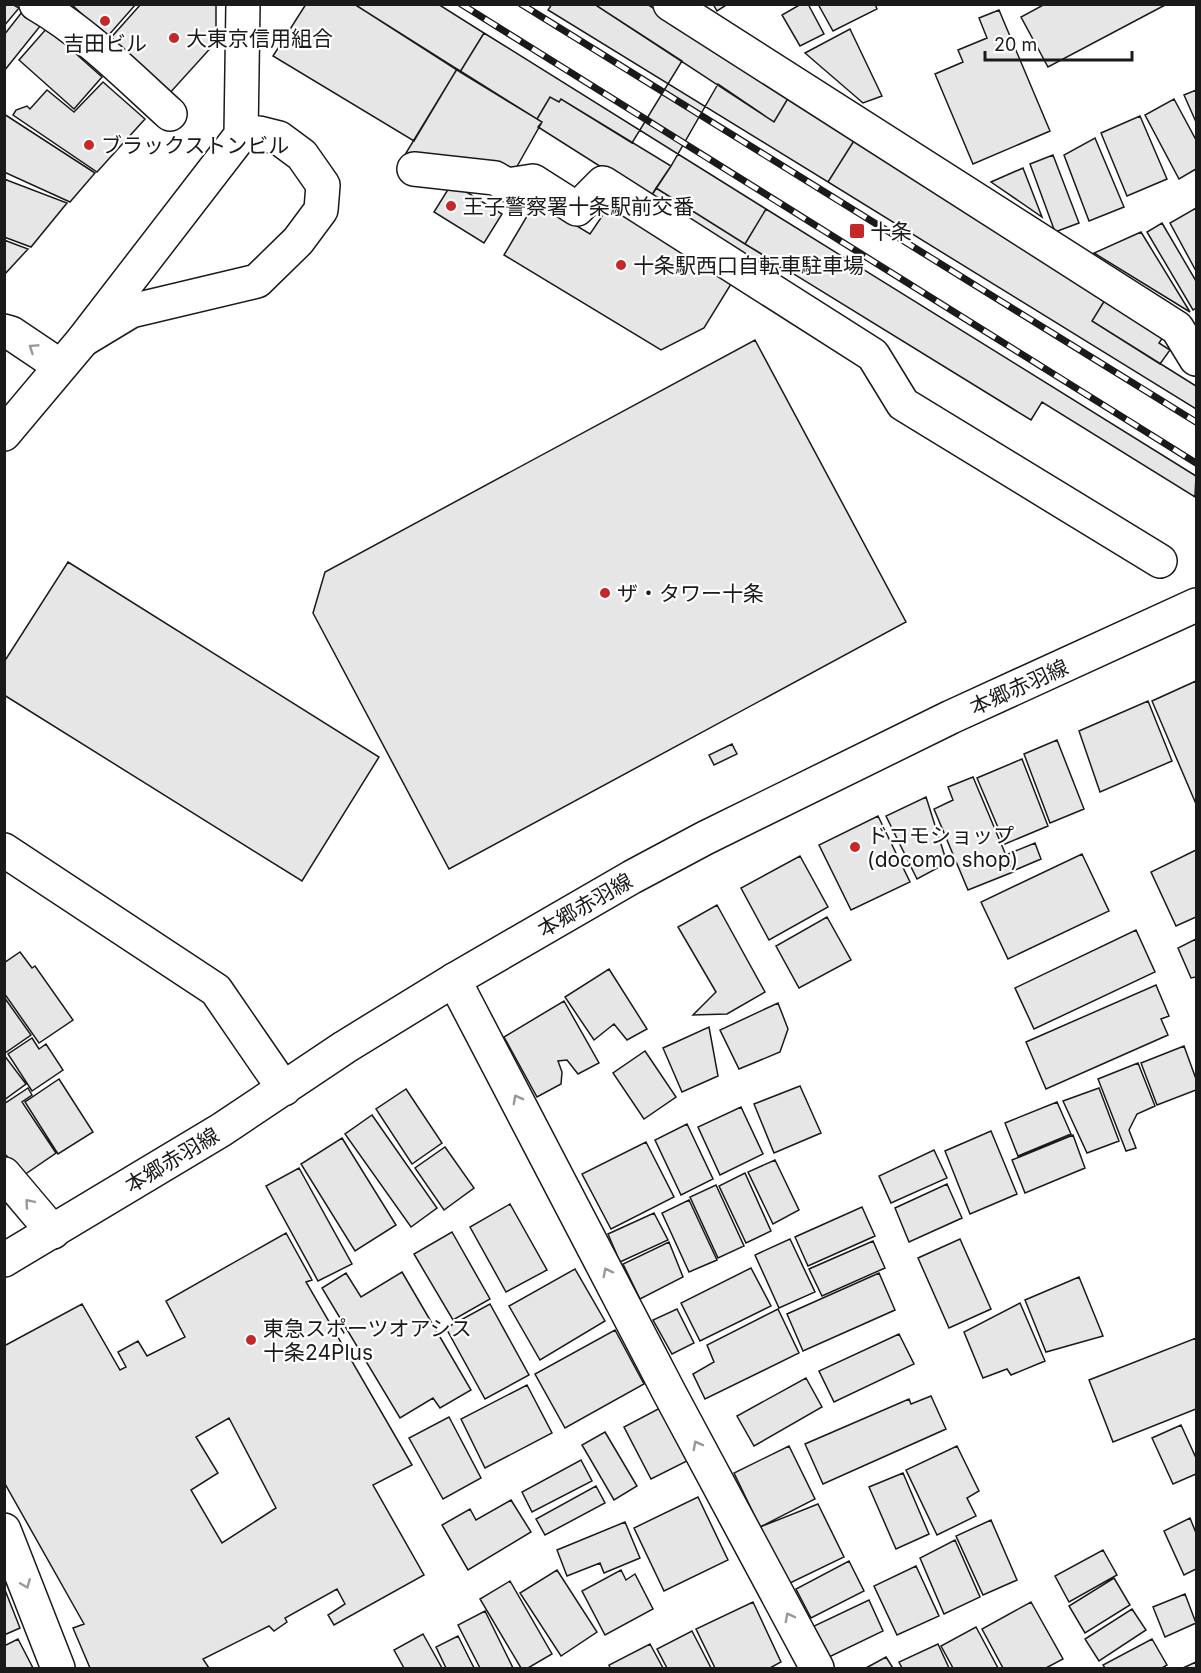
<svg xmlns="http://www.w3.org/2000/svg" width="1201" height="1673" viewBox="0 0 1201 1673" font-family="Inter,'Noto Sans JP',sans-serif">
<rect width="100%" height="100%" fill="#fff"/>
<!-- building -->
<path fill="#e6e6e6" stroke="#1a1a1a" stroke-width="1.5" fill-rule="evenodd" d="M4,4H12L19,8L4,26Z
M71,4H136L107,37Z
M141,4H216V42L168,95L108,41Z
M306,4H354L457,69L414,141L273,56Z
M354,4H438L484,33L460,72Z
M552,4H598L597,6L774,122L790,95L857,136L828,182L548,10Z
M598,4H647L790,95L774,122L718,84L671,166L650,198L538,127L542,122L537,119L550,97L559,102L561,99L632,143L682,61L597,6Z
M713,4H728L717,11Z
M801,4H808L824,34L800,46L782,15Z
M818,4H875L877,9L833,31Z
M1045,4H1167L1048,67L1021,17Z
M999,10L1050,131L973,164L935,74L963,62L958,50L987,38L979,18Z
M22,12L41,25L4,71V35Z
M47,28L102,77L74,109L19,60Z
M850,29L882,96L863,103L805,53Z
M484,33L766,209L745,244L656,188L671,166L561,99L559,102L550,97L537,119L460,72Z
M457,69L542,122L515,170L423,163L406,153Z
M103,82L145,119L97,172L13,115L16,110L27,106L30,109L47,90L74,112Z
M1196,90V122L1184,95Z
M1174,99L1196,140V169L1179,179L1145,115Z
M4,114L95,173L70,202L4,172Z
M1140,116L1167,179L1127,196L1101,133Z
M857,136L1108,295L1092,321L1196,386V409L828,182Z
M1095,138L1124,207L1089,221L1064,155Z
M1053,155L1079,223L1055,232L1030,164Z
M1023,168L1042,217L991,182Z
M4,179L67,203L31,247L4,237Z
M452,183L502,214L484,243L434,212Z
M656,188L745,244L783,267L768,271L650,198Z
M615,197L736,276L704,328L661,350L504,255L536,201L590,234Z
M1196,208V271L1170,223Z
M766,209L1196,476L1195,497L1042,402L1031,420L745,244Z
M1162,223L1196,281V308L1193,310L1147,232Z
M1141,232L1190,312L1094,253Z
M4,240L28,249L4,275Z
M1108,295L1166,333L1159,343L1170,350L1160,364L1092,321Z
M755,340L906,622L449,869L313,613L325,572Z
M68,562L379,757L302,881L4,695V662Z
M1196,681V804L1152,701Z
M1148,701L1172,761L1100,792L1079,731Z
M1057,740L1084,809L1050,823L1024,754Z
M732,744L737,754L714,765L709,755Z
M1022,759L1048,826L1005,844L977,778Z
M973,777L1013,872L968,890L934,809L953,800L948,787Z
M926,797L947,863L917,879L886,816Z
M878,816L910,882L851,910L819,845Z
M1035,843L1041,859L1015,870L1008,854Z
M1196,850V917L1176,926L1151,872Z
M1082,854L1109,911L1008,959L981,902Z
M800,856L828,907L769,940L741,888Z
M717,905L765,992L727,1014L693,1015L716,992L678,927Z
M827,917L851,960L799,988L776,946Z
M1136,930L1155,972L1034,1029L1015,988Z
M1196,939V977L1191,978L1178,948Z
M20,952L32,968L35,966L73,1020L39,1043L4,993V963Z
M609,969L647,1029L627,1040L614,1024L594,1040L565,997Z
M1156,985L1169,1016L1161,1019L1168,1035L1046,1089L1026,1042Z
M4,997L31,1035L5,1053H4Z
M564,1001L599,1063L578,1074L567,1060L558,1061L562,1072L561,1084L537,1097L504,1037Z
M778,1003L788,1029L780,1052L739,1069L720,1030Z
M709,1027L718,1076L682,1092L663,1048Z
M32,1038L39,1049L46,1044L63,1070L32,1091L8,1054Z
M1184,1046L1196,1079V1090L1157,1105L1141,1063Z
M645,1051L676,1097L644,1119L613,1073Z
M4,1055L26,1084L4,1100Z
M1138,1063L1155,1106L1137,1114L1129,1130L1136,1148L1126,1151L1098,1079Z
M59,1079L93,1132L58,1154L25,1102Z
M800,1086L821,1133L774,1153L754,1104Z
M28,1088L32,1095L22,1102L56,1153L24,1175L4,1153V1104Z
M1099,1088L1119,1141L1087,1153L1063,1101Z
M406,1089L442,1143L412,1164L376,1109Z
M1057,1102L1071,1134L1018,1156L1005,1123Z
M741,1107L763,1154L720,1175L698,1127Z
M372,1115L437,1208L411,1227L345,1134Z
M687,1124L713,1179L681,1195L655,1140Z
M991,1131L1017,1194L970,1214L945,1151Z
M1073,1135L1085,1168L1025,1193L1012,1160Z
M342,1138L396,1225L355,1251L301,1164Z
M646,1142L674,1197L611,1229L582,1174Z
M445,1147L474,1188L444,1210L415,1168Z
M934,1150L947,1178L891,1203L879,1176Z
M775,1160L799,1210L773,1224L748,1172Z
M299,1168L352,1264L318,1281L266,1186Z
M745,1173L771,1231L746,1243L719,1186Z
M947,1184L962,1218L909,1242L895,1208Z
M716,1185L744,1246L718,1258L690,1197Z
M689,1200L717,1260L689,1272L662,1213Z
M510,1204L547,1270L506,1292L470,1227Z
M862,1207L875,1236L808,1266L795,1237Z
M654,1213L668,1240L620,1262L608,1234Z
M452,1232L490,1299L453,1320L414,1254Z
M286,1233L312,1280L306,1282L412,1465L373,1485L424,1575L334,1625L328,1615L345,1604L337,1589L285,1618L287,1622L274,1631L269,1626L203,1659L209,1668H90L73,1628L84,1624L4,1482V1346L82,1304L120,1370L126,1367L118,1352L138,1341L147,1356L185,1337L166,1301ZM229,1418L276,1508L222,1543L191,1490L218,1473L196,1437Z
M790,1239L815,1292L779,1308L755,1255Z
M960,1239L991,1309L949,1328L918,1258Z
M873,1241L885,1268L822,1296L809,1269Z
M669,1242L683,1277L640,1299L623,1264Z
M751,1268L771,1306L700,1341L681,1303Z
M575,1269L605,1321L540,1360L509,1306Z
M402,1272L471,1390L440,1408L433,1398L400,1418L322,1288L346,1273L361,1297Z
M879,1273L895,1310L803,1351L787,1314Z
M1079,1277L1103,1336L1046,1352L1025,1300Z
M1020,1303L1045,1361L1011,1375L1007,1369L983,1378L964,1332Z
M490,1304L529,1375L485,1399L446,1328Z
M677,1309L694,1343L672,1354L653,1320Z
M778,1309L799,1353L705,1399L693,1374L714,1362L707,1345Z
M615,1330L644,1384L565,1428L535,1374Z
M899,1334L914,1364L834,1402L819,1371Z
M1196,1338V1409L1113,1442L1089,1380Z
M806,1378L822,1407L754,1446L737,1416Z
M527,1385L552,1433L485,1468L461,1419Z
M931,1396L946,1429L823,1484L805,1444L909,1399L911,1404Z
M660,1408L687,1461L651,1479L624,1427Z
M449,1417L481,1478L443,1499L409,1438Z
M1181,1425L1196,1458V1474L1173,1484L1152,1438Z
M605,1432L637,1486L614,1500L582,1445Z
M789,1446L815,1499L760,1527L734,1473Z
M957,1446L979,1491L967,1498L976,1516L937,1535L906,1470Z
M581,1460L592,1481L532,1512L522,1492Z
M903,1473L929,1534L896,1549L869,1487Z
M596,1486L605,1503L545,1535L536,1519Z
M698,1497L728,1560L664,1591L634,1528Z
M511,1500L531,1532L468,1570L442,1525L470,1509L476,1520Z
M818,1504L844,1557L788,1584L760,1527Z
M1190,1518L1196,1533V1569L1184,1575L1164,1531Z
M991,1520L1017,1580L983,1595L956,1536Z
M625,1522L640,1558L604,1573L600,1563L567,1576L557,1550Z
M955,1540L980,1597L944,1614L920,1558Z
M1103,1550L1117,1575L1069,1602L1055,1576Z
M849,1561L864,1591L811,1618L796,1589Z
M916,1566L939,1616L897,1635L874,1586Z
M557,1570L597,1632L561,1656L520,1593Z
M621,1570L626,1580L635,1574L653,1609L605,1635L582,1591Z
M1114,1578L1130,1605L1085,1633L1069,1606Z
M510,1581L552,1654L528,1668H521L480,1599Z
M5,1590L20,1628L4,1635V1590Z
M1185,1594L1196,1623L1165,1637L1153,1607Z
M869,1600L883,1631L827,1658L812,1627Z
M753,1602L781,1662L770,1668H715L696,1629Z
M1031,1602L1063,1659L1046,1668H1003L982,1629Z
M1132,1609L1146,1630L1099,1661L1085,1639Z
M485,1611L513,1668H480L458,1625Z
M976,1627L998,1668H953L941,1646Z
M692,1631L711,1668H667L657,1649Z
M423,1634L442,1668H404L394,1650Z
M458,1636L474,1668H446L436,1647Z
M18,1639L33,1668H4V1646Z
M1152,1639L1167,1665L1162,1668H1105L1103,1665Z
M650,1644L663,1668H610L609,1665Z
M938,1644L949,1668H902L899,1662Z
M886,1657L893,1668H866Z
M1196,1662V1668H1183Z"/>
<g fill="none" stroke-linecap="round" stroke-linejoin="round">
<!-- minor casing -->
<g stroke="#1a1a1a" stroke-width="36">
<path id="minor" d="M36,4C86,33 128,76 170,114
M670,4L1177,328L1196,359
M259,133L279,138L302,155L323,185L321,210L298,241L257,281L131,311L83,340L241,135Z
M241,135L243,4
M414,169L495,178L507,185L533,181L577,209L603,183L873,355L903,404L1160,561
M4,331L11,333L60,366
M454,980L670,1394L817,1668
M4,1174L53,1232
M4,1530L58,1668"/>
</g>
<!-- major casing -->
<g stroke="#1a1a1a" stroke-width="36">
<path id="major" d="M4,434L83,340
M4,850L216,990L284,1089
M4,1260L221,1130L345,1047L454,980L632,877L705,838L951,717L1196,605"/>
</g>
<!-- minor -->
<use href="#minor" stroke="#fff" stroke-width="33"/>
<!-- major -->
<use href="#major" stroke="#fff" stroke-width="33"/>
<!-- rail casing -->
<g stroke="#1a1a1a" stroke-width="7">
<path id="rail" d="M461,4L1196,463
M521,4L1196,422"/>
</g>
<!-- rail -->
<use href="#rail" stroke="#fff" stroke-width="4.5" stroke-dasharray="14" stroke-linecap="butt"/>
</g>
<!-- one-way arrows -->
<defs><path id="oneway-chevron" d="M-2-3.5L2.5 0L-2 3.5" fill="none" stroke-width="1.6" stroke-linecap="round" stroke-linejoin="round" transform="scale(1.5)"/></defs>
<g stroke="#989898">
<use href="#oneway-chevron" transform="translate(33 348) rotate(-146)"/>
<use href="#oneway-chevron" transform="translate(517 1099) rotate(-118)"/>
<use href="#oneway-chevron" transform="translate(29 1203) rotate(-130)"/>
<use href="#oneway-chevron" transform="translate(607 1272) rotate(-117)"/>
<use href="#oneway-chevron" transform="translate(697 1445) rotate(-118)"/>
<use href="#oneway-chevron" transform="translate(26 1584) rotate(68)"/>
<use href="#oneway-chevron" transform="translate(789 1617) rotate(-118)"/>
</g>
<!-- markers -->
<g fill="#c62828" stroke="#fff" stroke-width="2">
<circle cx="105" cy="21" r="6"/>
<circle cx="174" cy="38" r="6"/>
<circle cx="89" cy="145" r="6"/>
<circle cx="451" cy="206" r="6"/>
<rect x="849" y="223" width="16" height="16" rx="3"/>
<circle cx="621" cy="265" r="6"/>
<circle cx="605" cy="593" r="6"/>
<circle cx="855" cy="847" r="6"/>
<circle cx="251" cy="1340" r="6"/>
</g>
<g text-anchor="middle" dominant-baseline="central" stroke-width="4.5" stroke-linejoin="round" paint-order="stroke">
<!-- poi labels -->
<g font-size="21" fill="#1a1a1a" stroke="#fff" text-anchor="start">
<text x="186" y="38">大東京信用組合</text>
<text x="105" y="43" text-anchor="middle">吉田ビル</text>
<text x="101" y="145">ブラックストンビル</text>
<text x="463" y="206">王子警察署十条駅前交番</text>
<text x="870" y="231">十条</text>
<text x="633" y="265">十条駅西口自転車駐車場</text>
<text x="617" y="593">ザ・タワー十条</text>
<text x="867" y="835">ドコモショップ<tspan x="867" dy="24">(docomo shop)</tspan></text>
<text x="263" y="1328">東急スポーツオアシス<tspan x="263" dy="24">十条24Plus</tspan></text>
</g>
<!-- street labels -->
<g font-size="21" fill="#1a1a1a" stroke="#fff">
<text transform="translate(1019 687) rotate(-24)">本郷赤羽線</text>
<text transform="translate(585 905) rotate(-30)">本郷赤羽線</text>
<text transform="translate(172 1160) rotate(-31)">本郷赤羽線</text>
</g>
</g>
<!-- border -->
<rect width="1201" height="1673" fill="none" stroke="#1a1a1a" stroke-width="12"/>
<!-- scale -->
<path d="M985 51v9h147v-9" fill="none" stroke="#1a1a1a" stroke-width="3"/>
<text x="994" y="51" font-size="18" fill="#1a1a1a" stroke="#ffffff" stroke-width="4.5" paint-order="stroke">20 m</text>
</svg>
